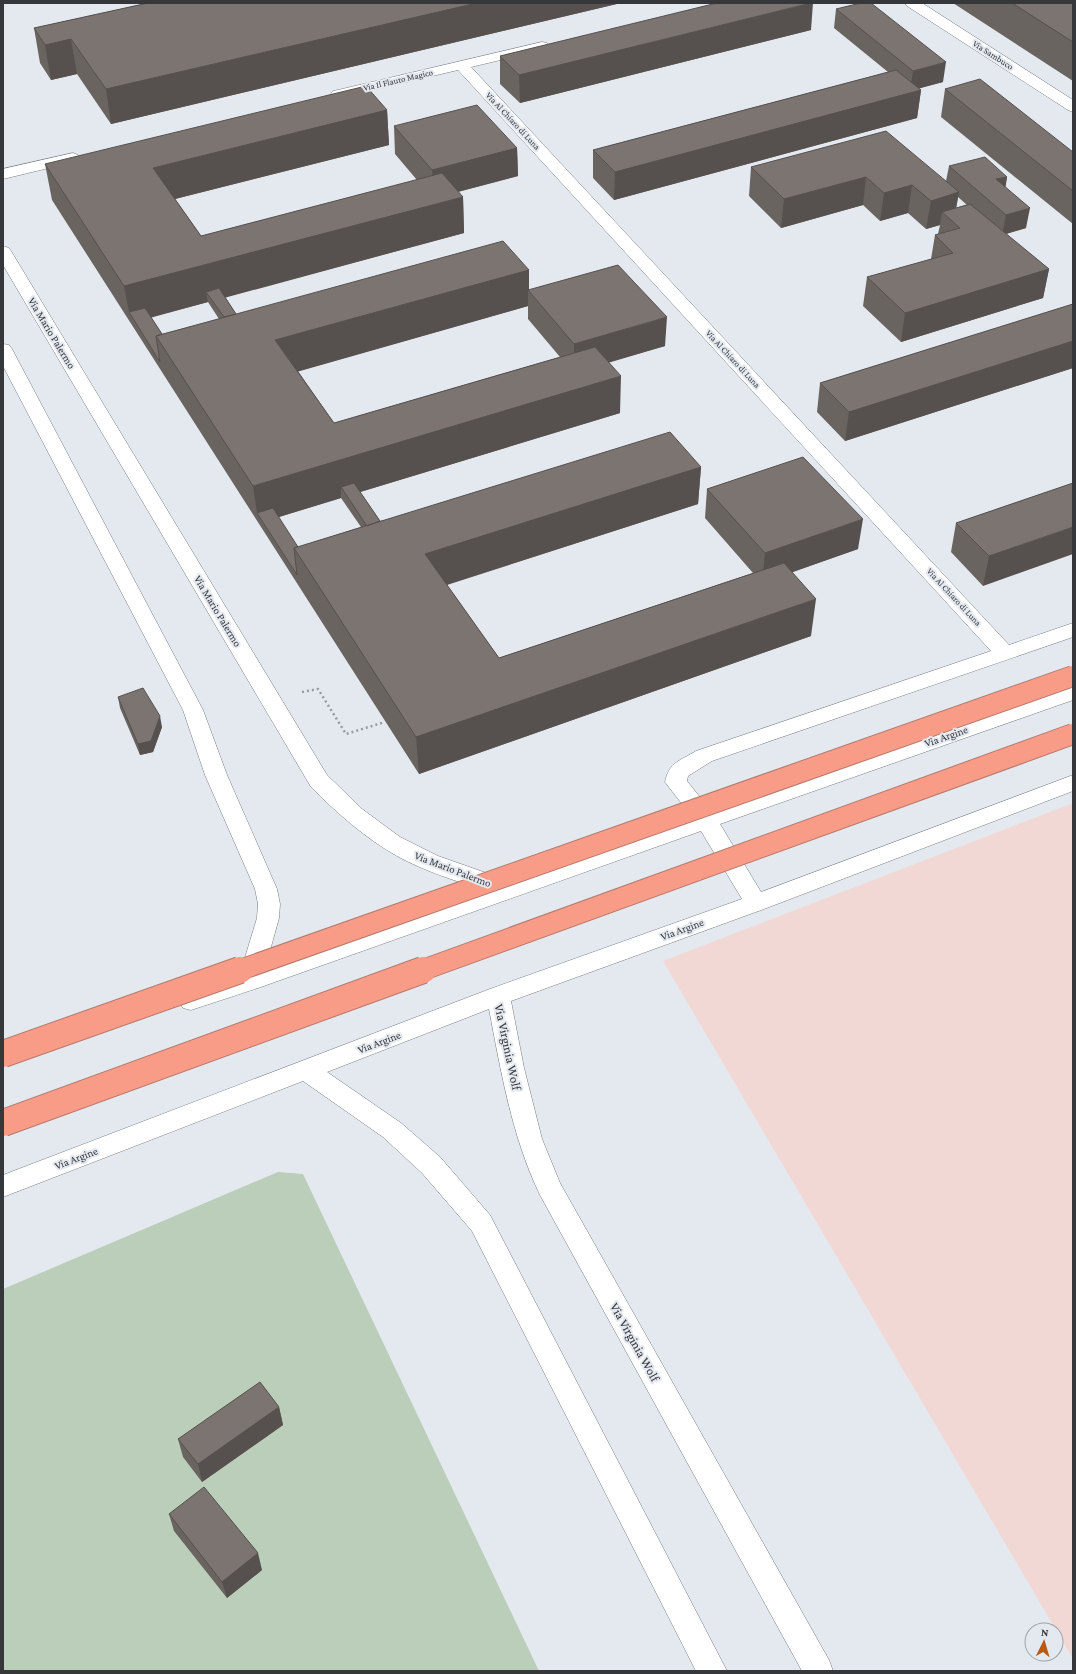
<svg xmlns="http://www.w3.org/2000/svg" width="1076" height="1674" viewBox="0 0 1076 1674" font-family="'Crimson Pro',serif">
<rect width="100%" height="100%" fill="#e4e9f0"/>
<!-- industrial -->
<path fill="#f2d8d4" d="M1073,803V1659L663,961Z"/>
<!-- green -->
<path fill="#baceb9" d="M278,1172L303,1174L539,1671H3V1289Z"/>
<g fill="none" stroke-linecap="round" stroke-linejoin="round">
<!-- minor casing -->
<g stroke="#787d82" stroke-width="1">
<path id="minor" d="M905,3H922L1073,100V112L1068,110L907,6Z
M542,42L547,43L549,46L547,49L471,67L1009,645L1073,623V637L712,761L688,776L687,781L711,811L1073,685V700L720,824L761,892L1073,775V791L764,909L511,1001L524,1068L542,1139L560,1183L829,1660L833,1671H802L540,1195C512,1137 501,1072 489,1009L327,1072L401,1123L440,1157L490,1215L727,1671H696L472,1231L422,1173L383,1137L303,1081L3,1197V1175L490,989L742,899L701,831L258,988L191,1010L183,1008L179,1001L183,994L240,974L257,918L258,904L255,889L205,775L183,710L3,366V344L9,345L12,349L203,710L227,775L277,889L280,904L279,918L266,965L483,890C454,880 424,871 397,856C365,838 337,813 311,787L3,265V246L9,248L11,251L327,775L362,809L400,837L438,856L509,881L692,817L665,782C669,762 680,761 696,751L991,651L458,70L338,98L333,97L331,94L333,91L338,90Z
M73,153L78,155L81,158L78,161L3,179V169Z"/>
</g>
<!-- path -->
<path stroke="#979aa0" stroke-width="2.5" stroke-dasharray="2 3" stroke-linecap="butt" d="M302,692L318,689L346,734L385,722"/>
<!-- minor -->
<use href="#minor" fill="#fff" fill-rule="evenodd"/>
<!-- highway-bridge-far1 casing -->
<g stroke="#b4796c" stroke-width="22" stroke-linecap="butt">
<path id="highway-bridge-far1" d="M237,971L1073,676
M420,971L1073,734"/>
</g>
<!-- highway-bridge casing -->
<g stroke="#b4796c" stroke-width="28" stroke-linecap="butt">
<path id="highway-bridge" d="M3,1054L240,970
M3,1123L423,970"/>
</g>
<!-- highway-bridge-far1 -->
<use href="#highway-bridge-far1" stroke="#f99c87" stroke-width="20"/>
<!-- highway-bridge -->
<use href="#highway-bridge" stroke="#f99c87" stroke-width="26"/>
</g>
<!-- wall -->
<path fill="#6a6460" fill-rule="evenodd" d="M148,3H621L111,124L77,74L51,80L40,63L34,28Z
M953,3H1072L1073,4V81Z
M836,9L943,82L919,88L921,90L917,118L614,200L593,178V150L888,72L834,28Z
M811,30L520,103L500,84V56Z
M945,89L1073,152V224L941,117Z
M387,110L389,145L175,199L201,236L417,180L395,154L394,126L517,148L518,176L458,192L463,197L464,233L225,297L236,314L529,270V290L665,346L609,362L620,413L360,492L380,521L701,467L698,504L447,585L499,658L753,573L705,518L707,489L858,549L792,572L811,636L419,774L52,200L45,164ZM208,302L219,319L162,334L151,317ZM528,306V319L560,357L334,423L298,371ZM341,498L361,527L298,547L278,517Z
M949,166L1007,177L1005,187L1026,228L1006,234L1049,269L1043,298L901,342L863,306L867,277L931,259L935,235L938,234L940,225L926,229L908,213L880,221L863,205L781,228L749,196L751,167L946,181ZM958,197L967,205L956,208Z
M1073,304V368L845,441L817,412L820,383Z
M1073,483L983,586L951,552L956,523Z
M118,697L162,727L153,752L140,755L120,708Z
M279,1407L283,1425L202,1482L183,1457L178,1439Z
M169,1514L262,1570L227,1598L174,1531Z"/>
<!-- shaded-wall -->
<path fill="#56514e" d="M477,3H621L111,124L106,89Z
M811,3H813L811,30L520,103L519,75Z
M71,39L77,74L51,80L45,45Z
M946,62L943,82L910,91L913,71Z
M921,90L917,118L614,200L615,172Z
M387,110L389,145L159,203L153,168Z
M517,148L518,176L434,198L432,170Z
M866,177L863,205L781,228L784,199Z
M1007,177L1004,197L996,179Z
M912,185L908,213L880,221L884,193Z
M959,192L954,220L942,212L940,225L926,229L931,201Z
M463,197L464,233L213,301L206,292L208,302L135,322L129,312L124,286Z
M1030,208L1026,228L1002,235L1006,215Z
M1049,269L1043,298L901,342L905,313Z
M529,270V291L528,290V306L279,377L275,340Z
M667,317L665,346L574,373V344Z
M1073,341V368L845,441L849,412Z
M621,376L620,413L347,496L341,487V498L263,522L257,513L253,486Z
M701,467L698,504L427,591L425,554Z
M863,519L858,549L762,583L765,553Z
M1073,527V554L983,586L989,556Z
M816,599L811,636L419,774L416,737Z
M160,716L162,727L153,752L140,755L138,744Z
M279,1407L283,1425L202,1482L198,1464Z
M258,1553L262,1570L227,1598L222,1582Z"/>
<!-- building -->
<path fill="#7b7470" stroke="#56514e" d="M148,3H477L106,89L71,39L45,45L34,28Z
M717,3H811L519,75L500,56Z
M861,3H871L946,62L913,71L836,9Z
M1012,3H1072L1073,4V42Z
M896,70L921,90L615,172L593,150Z
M980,79L1073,152V191L945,89Z
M366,86L387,110L153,168L201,236L442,173L463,197L124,286L45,164Z
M477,105L517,148L432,170L394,126Z
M886,131L959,192L931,201L912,185L884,193L866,177L784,199L751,167Z
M985,157L1007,177L996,179L1030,208L1006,215L949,166Z
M970,204L1049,269L905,313L867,277L953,253L935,235L960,228L942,212Z
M503,241L529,270L275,340L334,423L595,347L621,376L253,486L156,336Z
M618,265L667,317L574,344L528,290Z
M219,288L236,314L224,317L206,292Z
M1073,304V341L849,412L820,383Z
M145,308L162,334L156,336L160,362L129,312Z
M670,432L701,467L425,554L499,658L784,563L816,599L416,737L294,548Z
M803,457L863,519L765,553L707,489Z
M354,483L380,521L367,526L341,487Z
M1073,483V527L989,556L956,523Z
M273,508L298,547L294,548L297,575L257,513Z
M143,688L160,716L151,741L138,744L118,697Z
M260,1382L279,1407L198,1464L178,1439Z
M204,1487L258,1553L222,1582L169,1514Z"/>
<g text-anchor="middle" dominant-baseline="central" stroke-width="4" stroke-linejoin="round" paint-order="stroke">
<!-- far-street labels -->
<g font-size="9" fill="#35373a" stroke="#e4e9f0">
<text transform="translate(993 55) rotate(33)">Via Sambuco</text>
<text transform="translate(398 80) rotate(-13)">Via Il Flauto Magico</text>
<text transform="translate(513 121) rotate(47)">Via Al Chiaro di Luna</text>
<text transform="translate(733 359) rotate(47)">Via Al Chiaro di Luna</text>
<text transform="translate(954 597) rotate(47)">Via Al Chiaro di Luna</text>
</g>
<!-- street labels -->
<g font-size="11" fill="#35373a" stroke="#e4e9f0">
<text transform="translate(52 333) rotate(59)">Via Mario Palermo</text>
<text transform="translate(218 611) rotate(59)">Via Mario Palermo</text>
<text transform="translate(946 736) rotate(-19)">Via Argine</text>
<text transform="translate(453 869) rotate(21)">Via Mario Palermo</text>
<text transform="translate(682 929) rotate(-20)">Via Argine</text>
<text transform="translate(379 1042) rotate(-21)">Via Argine</text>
<text transform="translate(76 1158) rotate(-21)">Via Argine</text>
</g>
<!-- near-street labels -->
<g font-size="13" fill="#35373a" stroke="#e4e9f0">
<text transform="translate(508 1047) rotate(78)">Via Virginia Wolf</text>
<text transform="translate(635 1342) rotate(61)">Via Virginia Wolf</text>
</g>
</g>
<!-- border -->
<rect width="1076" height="1674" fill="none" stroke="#35373a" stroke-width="8"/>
<!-- north arrow -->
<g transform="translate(1044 1642) rotate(5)"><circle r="19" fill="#e4e9f0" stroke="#9ea2a7"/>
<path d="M0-3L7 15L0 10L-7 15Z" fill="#b95912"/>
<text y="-6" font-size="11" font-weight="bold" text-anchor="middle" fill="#35373a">N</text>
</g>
</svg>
